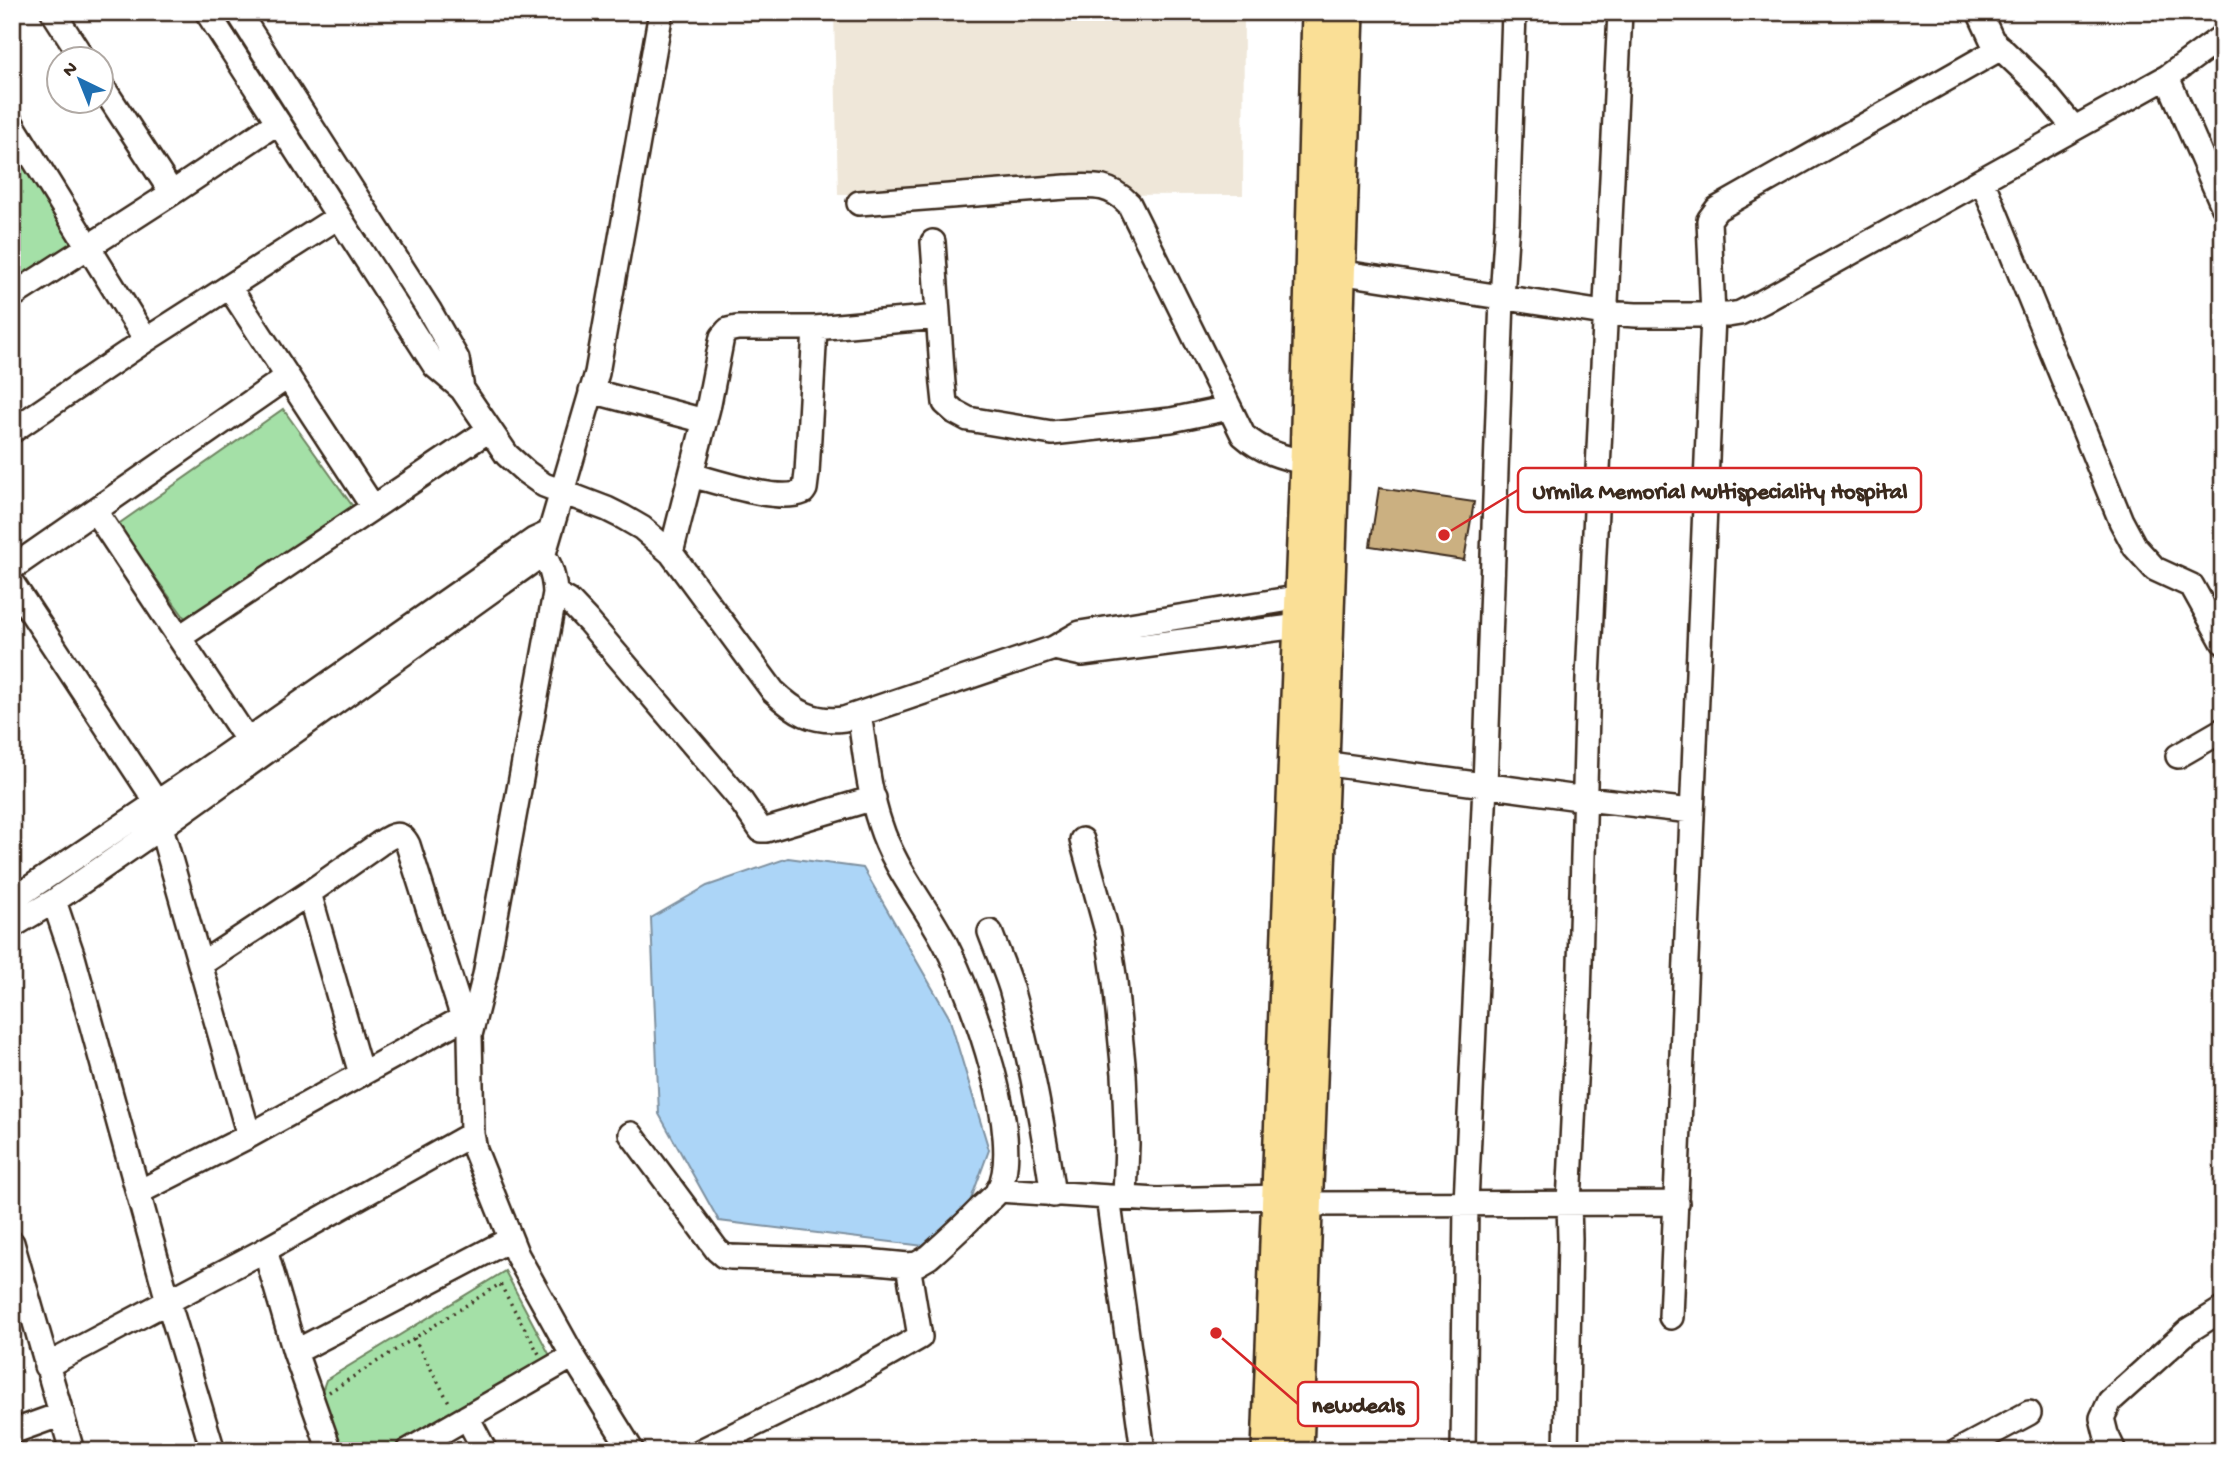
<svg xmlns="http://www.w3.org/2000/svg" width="2235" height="1463" viewBox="0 0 2235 1463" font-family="'Gochi Hand',sans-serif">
<rect width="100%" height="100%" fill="#fff"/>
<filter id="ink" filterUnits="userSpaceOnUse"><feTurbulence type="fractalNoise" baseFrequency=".0143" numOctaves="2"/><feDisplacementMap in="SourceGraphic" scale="14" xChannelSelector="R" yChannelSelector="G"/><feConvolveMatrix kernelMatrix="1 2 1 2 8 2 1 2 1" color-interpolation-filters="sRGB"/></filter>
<g filter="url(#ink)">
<!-- built -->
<path fill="#efe7d9" d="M834,12H1244L1243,195L838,194Z"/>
<!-- green -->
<path fill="#a4e0a7" stroke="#708562" stroke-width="2" d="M12,138L78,246L12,289Z
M283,409L354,508L190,625L117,525Z
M505,1271L554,1363L400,1451H340L319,1400L326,1380Z"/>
<!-- water -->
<path fill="#acd5f7" stroke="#7f91a0" stroke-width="2" d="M788,858L863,868L949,1017L989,1150L963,1221L932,1247L719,1221L659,1114L651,918L707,886Z"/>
<!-- building -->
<path fill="#cbb081" stroke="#3b2a1e" stroke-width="2" d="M1379,488L1474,502L1464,560L1370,546Z"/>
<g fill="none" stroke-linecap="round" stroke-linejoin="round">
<!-- minor casing -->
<g stroke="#3b2a1e" stroke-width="28">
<path id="minor" d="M53,12L84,60
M207,12L435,366L462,389L507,455L526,472L544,485L607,509L623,517L642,528L671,553L773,691C795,712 813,723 844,719L1054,648L1080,633L1302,597H1314
M238,12L429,310L457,359L462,389
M1979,12L1992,40L2035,81L2074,128
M2167,77L2223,206
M102,86L172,193
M12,124L146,340
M1982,180L2121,521L2135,547L2155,569L2192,586L2223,642
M859,203L1066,187C1092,186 1109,183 1129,204L1243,435C1262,452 1282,457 1307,463
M933,242L943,384L945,403L955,412L968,419L1052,433L1171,420L1229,408
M1338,272L1604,313L1636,315H1728L1740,313L1764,301L2167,77L2223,36
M229,287L373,507
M12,296L172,193L278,122
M591,391L705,421
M12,431L146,340L338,217
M691,475C718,482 778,503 803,492L805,489L807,473L815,328
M95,511L256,753
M535,541C547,559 554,571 555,593L485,975L470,1035L472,1134L475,1150L517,1255L573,1356L632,1451
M671,553L709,404L722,337L728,330L737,328H815L938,317
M12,568L287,377
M12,583L157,803
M555,593L569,601L588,621L739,798L761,830H766L874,798
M180,637L489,430
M1054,648L1082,654L1314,624
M2178,756L2223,730
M1322,763L1586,799L1691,811
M161,827L249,1136
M1082,840L1108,935L1115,982L1124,1074L1127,1144L1125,1197
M309,893L361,1074
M12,900L205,770L534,540L547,534
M54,901L73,957L168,1301L213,1451
M12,926L54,901L161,827L544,553L597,373L661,12
M990,932C997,951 1005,969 1011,988C1030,1055 1043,1125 1053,1195
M201,964L309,893L379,844C391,836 400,829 408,845L463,1018
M631,1134L717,1250L724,1256L731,1257L866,1261L908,1265L917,1264L929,1257C947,1241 966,1224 983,1206C988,1201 995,1196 998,1191C1026,1141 971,994 946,945C925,904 894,869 880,824C868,789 865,750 859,714
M998,1190L1157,1200L1280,1197L1307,1204L1677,1203
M139,1192L249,1136L463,1018L473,1021
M1108,1197L1143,1451
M12,1243L72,1451
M265,1250L295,1352L330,1451
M1671,1317L1713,316L1709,220L1717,209L2001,48
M295,1352L509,1240
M46,1366L265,1250L472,1134
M467,1417L485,1451
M12,1432L62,1414
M408,1451L573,1356
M701,1451L843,1381L920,1337L908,1265
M1463,1451L1466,1203L1485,785L1502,298L1507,222L1514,12
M1566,1451L1570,1239L1569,1203L1579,1000L1588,678L1620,12
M1958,1451L2029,1413
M2114,1451L2106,1434L2102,1418L2110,1401L2188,1331L2223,1309"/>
</g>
<!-- highway casing -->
<g stroke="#3b2a1e" stroke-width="38">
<path id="highway" d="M1269,1451L1307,463L1319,12
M1296,1451L1322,763L1347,12"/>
</g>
<!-- path -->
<path stroke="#3b2a1e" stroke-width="3.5" stroke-dasharray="2 5" stroke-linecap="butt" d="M414,1338L450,1404
M329,1392L500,1284L539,1354"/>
<!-- minor -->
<use href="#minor" stroke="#fff" stroke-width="23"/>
<!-- highway -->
<use href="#highway" stroke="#fadf96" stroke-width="33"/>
</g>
</g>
<!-- callouts -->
<path fill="none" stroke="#d62828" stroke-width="2.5" d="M1444 535L1518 490M1216 1333L1298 1404"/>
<g fill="#d62828" stroke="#fff" stroke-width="2.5">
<circle cx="1444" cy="535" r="7"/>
<circle cx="1216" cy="1333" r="7"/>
</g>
<g fill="#fff" stroke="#d62828" stroke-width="2.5">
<rect x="1518" y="468" width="403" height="44" rx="7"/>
<rect x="1298" y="1382" width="120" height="44" rx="7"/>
</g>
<g font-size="23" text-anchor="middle" font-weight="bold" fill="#3b2a1e">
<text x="1720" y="498">Urmila Memorial Multispeciality Hospital</text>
<text x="1358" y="1412">newdeals</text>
</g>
<!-- margin -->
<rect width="2235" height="1463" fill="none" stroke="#fff" stroke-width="42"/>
<rect x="21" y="21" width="2193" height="1421" fill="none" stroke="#3b2a1e" stroke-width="2.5" filter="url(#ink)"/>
<!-- north arrow -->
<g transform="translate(80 80) rotate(317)"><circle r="33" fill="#ffffff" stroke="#b1aaa5" stroke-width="2"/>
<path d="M0-5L12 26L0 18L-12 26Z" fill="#1f6fb2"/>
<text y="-10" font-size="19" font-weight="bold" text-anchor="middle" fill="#3b2a1e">N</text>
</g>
</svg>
